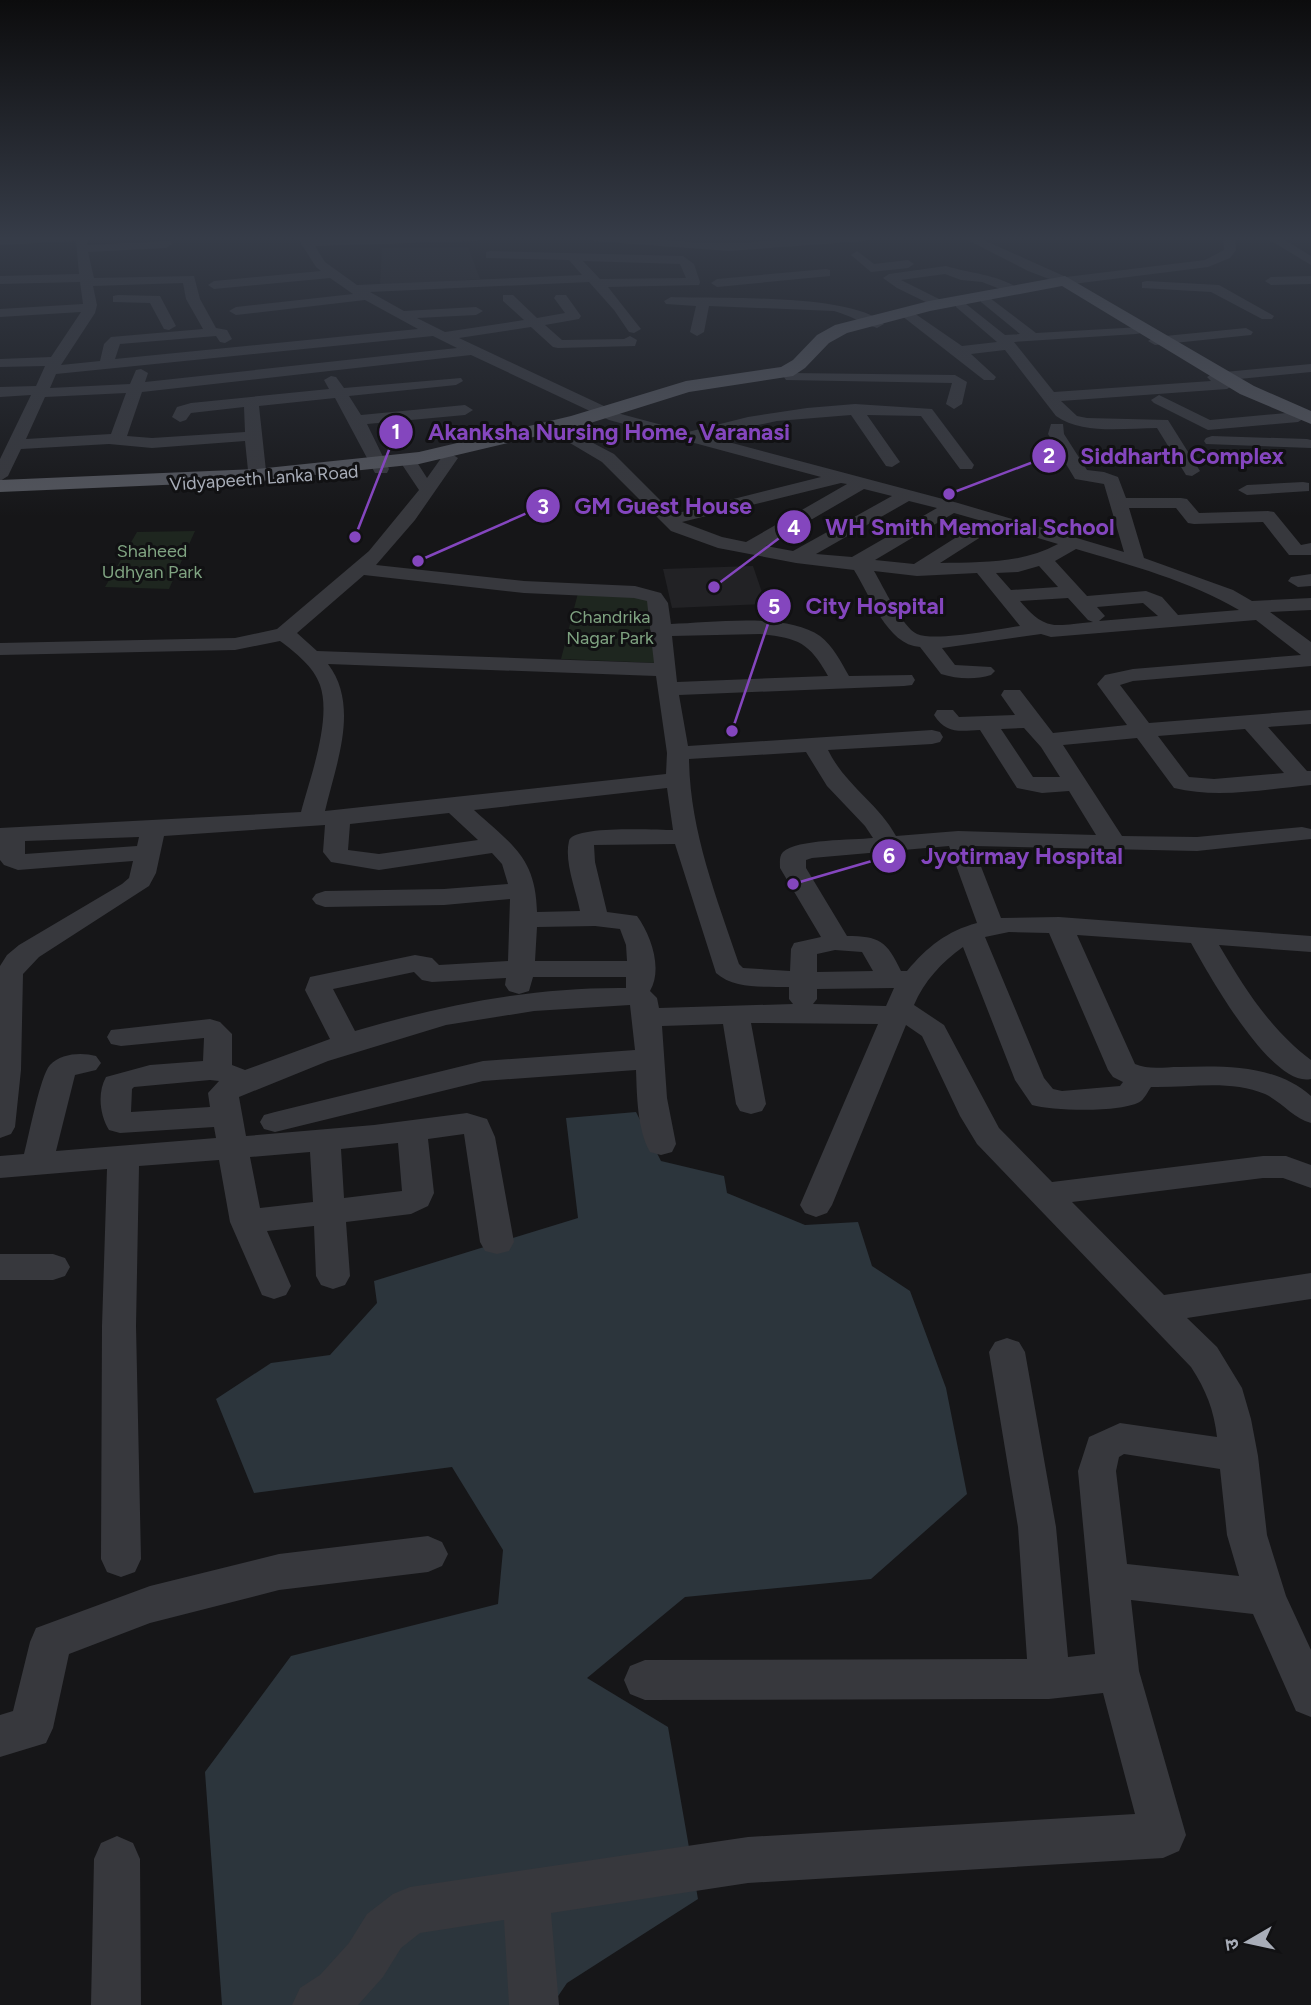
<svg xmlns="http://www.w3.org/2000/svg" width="1311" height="2005" viewBox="0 0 1311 2005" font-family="Figtree,'Noto Sans Devanagari',sans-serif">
<rect width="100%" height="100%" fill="#161618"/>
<!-- built -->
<path fill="#222225" d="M468,247L480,279L380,286L382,248Z
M753,566L766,604L672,608L663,569Z"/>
<!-- green -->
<path fill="#1e261f" d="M195,531L169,589L105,587L137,532Z
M578,593L643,595L653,601L658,663L561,659Z"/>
<!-- water -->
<path fill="#2c353c" d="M636,1112L661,1161L724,1176L727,1193L805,1225L858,1222L872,1266L910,1291L946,1388L967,1494L871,1579L685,1597L587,1678L668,1727L698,1899L567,1983L552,2005H222L205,1772L291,1656L498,1604L503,1550L452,1467L254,1493L216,1399L271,1363L330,1355L377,1303L374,1281L578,1218L566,1118Z"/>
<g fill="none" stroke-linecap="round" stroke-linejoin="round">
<!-- minor -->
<path fill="#37383d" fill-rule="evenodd" d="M0,237H89L87,245L170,241L172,244L166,248L88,252L94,278L194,276L200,299L216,328L227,330L232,339L225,343L220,342L216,336L120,344L115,359L418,329L365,300L236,315L229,311L236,307L353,294L330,278L214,289L208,285L214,281L321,271L316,267L297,237H309L310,239L483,237L477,241L315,246L325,262L357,285L582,275L569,260L486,258V252L490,251L683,256L694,264L700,282L699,285L608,287L641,329L634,333L629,332L614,310L589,282L370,292L404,311L476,307L483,311L476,315L417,318L445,332L524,320L503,301V295H513L537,318L565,313L554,298L556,295H566L581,316L579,319L545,325L562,340L624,339L630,336L637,340L635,346L558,348L553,347L531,327L459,338L621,414L688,432L748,417L807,408L855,404L932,409L974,465L972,469H960L921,416L867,415L900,462L892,467L886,466L851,415L777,421L706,436L958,503L1124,552L1104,484L1075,479L1048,434L1051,424H1063L1064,434L1087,470L1104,472L1118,477L1126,498H1181L1187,499L1199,513L1268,511L1274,512L1301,545L1311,543V555H1289L1263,522L1194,524L1188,523L1176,508H1129L1144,558L1233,590L1252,601L1311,598V610L1270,612L1311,642V666L1133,681L1120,685L1149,723L1311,710V724L1268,727L1307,771H1311V785C1267,789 1218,799 1174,788L1137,738L1063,745L1122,836L1197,837L1302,827L1311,829V839L1197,851L973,846L1001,918L1059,917L1311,936V952L1219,945C1245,989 1270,1029 1311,1060V1079C1272,1089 1208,973 1191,943L1077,935L1135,1064C1148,1070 1164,1067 1179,1067C1224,1066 1275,1064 1311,1096V1123C1293,1118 1282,1102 1265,1094C1230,1079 1188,1088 1151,1087C1148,1091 1145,1098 1141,1101C1124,1113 1053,1111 1032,1105L1015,1080L963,947C942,962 924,981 914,1005L944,1025L999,1128L1052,1182L1263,1156H1286L1311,1165V1188L1283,1178H1263L1072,1202L1164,1295L1311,1273V1299L1187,1318L1217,1347L1242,1388L1251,1419L1258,1456L1267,1535L1286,1596L1311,1650V1717L1296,1711L1253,1614L1131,1600L1139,1671L1186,1835L1179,1851L1163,1858L748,1883L551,1913L559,2005H509L504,1920L420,1933L401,1948L383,1977L358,2005H292L300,1988L320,1975L349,1943L367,1914L393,1894L410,1887L748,1837L1135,1814L1103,1693L1049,1699L645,1700L630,1694L624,1680L630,1666L645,1660L1027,1659L1018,1527L989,1352L995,1342L1007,1338L1019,1342L1025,1352L1056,1527L1068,1657L1095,1654L1078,1471L1089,1437L1120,1423L1217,1437C1214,1410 1206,1390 1191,1367L977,1144L960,1116L922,1036L906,1025L832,1205L827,1213L816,1217L805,1213L800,1205L878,1024L751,1023L766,1104L762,1111L751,1114L740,1111L736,1104L723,1024L662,1026L667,1098L676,1144L672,1152L661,1155L650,1152C637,1129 637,1095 636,1070L483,1081L275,1132L264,1129L260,1122L264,1115L275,1112L483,1061L635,1050L630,1005L534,1011L446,1025L328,1061L239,1097L246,1136L374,1125L467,1113L487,1119L495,1137L514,1242L509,1251L497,1254L485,1251L480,1242L464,1134L428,1139L434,1193L428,1206L411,1214L346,1222L350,1276L345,1285L333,1289L321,1285L316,1276L314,1226L267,1231L291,1286L286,1295L274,1299L262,1295L230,1222L219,1160L139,1166L136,1326L141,1559L135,1572L121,1577L107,1572L101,1559L102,1326L107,1169L0,1178V1156L24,1154C29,1136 40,1076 50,1065C61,1053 82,1052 96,1056L101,1063L96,1070L75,1075L56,1151L216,1138L214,1127L120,1133L109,1130C100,1116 97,1093 106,1077L150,1065L203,1061L204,1038L121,1046L111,1044L107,1037L111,1030L210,1019L220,1022L232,1034V1065L245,1070L330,1039L305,990L310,977L415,955L432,958L439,965L508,961L510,899L444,905L325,907L316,904L312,899L316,894L325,891L444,889L508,884L502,864L492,853L379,870L331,862L323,852L325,825L164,836L156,873L149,886L39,957L23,974L21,1070L15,1127L11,1134L0,1138V966L7,955L19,945L122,884L129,878L133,861L18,870L4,865L0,860V828L301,812C310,778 332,719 320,685C314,667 295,652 280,641L235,650L0,655V643L235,638L277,629L369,551L419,490L399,460L401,456H413L427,478L444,454L450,453L458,458L415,520L376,565L524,581L635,586L661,593L668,603L671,624C711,623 786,612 820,636C833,646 841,662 849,676L912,675L915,680L912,685L904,686L679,695L688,746L932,730L940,732L943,737L940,742L932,744L828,750C845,785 878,803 896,836L958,831L1096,835L1069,791L1042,793L1017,788L980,730C959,731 946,734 934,715L937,710H953L959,717L1015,715L1001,695L1004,690H1020L1053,733L1127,725L1097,684L1105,675L1133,669L1301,655L1256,620L1051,637L1041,634L942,648L955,665L991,667L995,671L991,675C975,680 957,679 941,674L920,647C887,645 870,595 854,570L796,563L718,548L671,531L602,462L543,427L545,424H557L614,454L674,514L821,477L609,420L471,355L142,392L127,436L152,438L245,432L244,407L191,413L186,420L180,422L172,417L177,407L191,403L329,389L324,380L331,376L336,377L344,388L461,378L463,381L456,385L349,396L361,415L465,405L473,410L465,415L367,424L389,469L387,473H375L335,398L259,406L267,480L258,485L249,480L245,441L152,448L109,444L21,449L8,476L0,481V459L31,395L0,397V387L36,386L45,366L0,367V359L51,357L81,312L0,317V309L83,304L80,282L0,284V276L79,274L76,241L0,245ZM583,261L680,264L686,278L600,279ZM183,283L186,299L203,329L111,337L104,344L100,361L61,365L95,313L97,305L93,286ZM433,336L457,348L145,382L148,373L141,369L136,370L130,384L50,388L56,374ZM126,393L111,434L26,439L45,397ZM841,483L847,484L746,542L722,537L682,522ZM864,489L892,496L793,551L766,546ZM909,501L937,508L852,557L816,554ZM954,513L982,521L914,564L875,560ZM998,526L1058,544C1021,564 981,562 940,563ZM1076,549C1130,565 1190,581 1239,610L1178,615L1162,597L1146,591L1087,596L1055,561ZM1039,566L1058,587L1011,590L996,573L1018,572ZM874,571L917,576L977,573L1020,626C998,629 936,642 917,634C902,627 883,586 874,571ZM364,575L524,593L634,598L647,601L654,663L317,651L297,633ZM1068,598L1088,620L1093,622C1055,625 1047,633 1020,601ZM1143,603L1158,616L1099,621L1105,616L1097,607ZM760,634C798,638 809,642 828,676L677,682L672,636ZM328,664L656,676L667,753L666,774L325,811C336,764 360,706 328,664ZM1024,728L1041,747L1060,777H1033L1001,729ZM1245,729L1284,773L1214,779L1189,777L1158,736ZM806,752L827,786L865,826L873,838C853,840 797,839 783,852C779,856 780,863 780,868L821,937L794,943L791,949L790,971L743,968L739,964C716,896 690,831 689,759ZM667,788L673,830C657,830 572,825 569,841C564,862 576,890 580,911L537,912C536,857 511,844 474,810ZM449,813L478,840L379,854L348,850L350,824ZM139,837L137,846L25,854V841ZM675,844L716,973C735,990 765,986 789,987V999L793,1004L659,1008L657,998L650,991C663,969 651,935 637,916L607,912L595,862L594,845ZM949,846L977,923C947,931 927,947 907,971H901C887,941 879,936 847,936L806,868V860L812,858ZM595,926L620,929L626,945L627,961H535L537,927ZM1009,932L1049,933L1108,1070L1113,1077L1123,1082L1120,1086L1062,1091L1053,1089L1044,1078L985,937ZM835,950L862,952L873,971L817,972V954ZM414,972L422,980L432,982L506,978L505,985L509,991L519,994L529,991L533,977H626V988C533,987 443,1005 355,1031L333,989ZM894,988L886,1006L813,1004L817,999V989ZM210,1080L219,1081L208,1093L210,1107L131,1112L132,1089L134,1087ZM398,1143L402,1191L344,1198L341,1149ZM310,1152L313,1202L260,1208L250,1157ZM1124,1454L1220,1469L1227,1535L1239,1576L1127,1564L1116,1471L1119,1457Z
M587,237C635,233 683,245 731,243C777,242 824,233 870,237L864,241L729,251L593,241Z
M962,237H977L1066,277L1205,260L1224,250L1223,237H1235L1236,250L1230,258L1208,267L1065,285L1028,271Z
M1255,237H1280L1311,256V265L1273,242Z
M857,251L874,264L908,260L914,264L908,268L871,272L851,255Z
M946,266C968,273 1002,275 1020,290L1013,294L982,282L961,280L945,274L901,280L943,301V307L938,308L897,288L883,278L889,274Z
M826,269L830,270V276L717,287L711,283L717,279Z
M1311,276V284L1271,285L1265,281L1271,277Z
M1147,281L1219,285L1274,316L1272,319H1262L1211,292L1142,288V282Z
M118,295L160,296L176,326L169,330L164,329L150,303L113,302V296Z
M986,295L1036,333L1141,327V333L1136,334L1014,342L1054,392L1211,381L1207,377L1214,373L1311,364V372L1229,380L1235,384L1227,389L1061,401L1077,416L1087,418L1168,420L1200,471L1192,476L1186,475L1157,428C1125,428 1083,435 1056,416L1005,350L971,354L996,377L994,380H984L902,316L904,313H914L962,346L997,342L956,307V301L961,300L1005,335L1020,334L981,302V296Z
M671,297C717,299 854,293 884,324L877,328C862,323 849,315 834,311L709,306L704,332L697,336L690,332L696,306L666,304L664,301Z
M1246,328L1253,332L1251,335L1155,345L1148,341L1155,337Z
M791,373L955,375L967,382L962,404L954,409L946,404L952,383L786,380L784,377L786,374Z
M1159,395L1210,420L1298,412L1306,417L1298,422L1208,430L1154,403L1151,400Z
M1212,436L1307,439L1311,440V448L1206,444L1204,441L1206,438Z
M1303,482L1309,483V491L1247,495L1238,490L1247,485Z
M1311,574V586L1298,587L1288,581L1291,577Z
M0,1254H53L65,1258L70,1267L65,1276L53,1280H0Z
M428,1536L442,1542L448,1554L442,1566L428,1572L279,1590L150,1623L69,1654L53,1728L46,1743L0,1757V1715L13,1711L30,1642L36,1628L150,1586L279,1554Z
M117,1836L133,1843L140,1859L141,2005H91L94,1859L101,1843Z"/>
<!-- major -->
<path fill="#53555c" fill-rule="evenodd" d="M1065,276L1254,386L1311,411V424L1240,394L1062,286L930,311L847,333L829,343L805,368L793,376L689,392L584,425L419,464L257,481L0,492V480L257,469L419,452L571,416L686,381L781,367L793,360L817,335L835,325L929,301Z"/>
</g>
<!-- sky -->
<linearGradient id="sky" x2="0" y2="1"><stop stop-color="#0c0c0d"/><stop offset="0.46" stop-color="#363c48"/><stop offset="1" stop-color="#363c48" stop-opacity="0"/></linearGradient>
<rect width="1311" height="517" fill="url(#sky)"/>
<g text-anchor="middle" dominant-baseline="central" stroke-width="6" stroke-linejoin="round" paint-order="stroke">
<!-- far-street labels -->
<g font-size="18" fill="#a8adb8" stroke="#111113">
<text transform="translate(264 478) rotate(-4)">Vidyapeeth Lanka Road</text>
</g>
<!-- far-park labels -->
<g font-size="18" fill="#7fa381" stroke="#111113">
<text x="152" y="551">Shaheed<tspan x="152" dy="21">Udhyan Park</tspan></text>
<text x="610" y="617">Chandrika<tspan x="610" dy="21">Nagar Park</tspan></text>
</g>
</g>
<!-- callouts -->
<path fill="none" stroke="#8446be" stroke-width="2.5" d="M355 537L396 432M949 494L1049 456M418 561L543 506M714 587L794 527M732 731L774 606M793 884L889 856"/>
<g fill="#8446be" stroke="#111113" stroke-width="2.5">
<circle cx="355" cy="537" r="7"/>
<circle cx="949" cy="494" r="7"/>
<circle cx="418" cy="561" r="7"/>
<circle cx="714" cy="587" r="7"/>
<circle cx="732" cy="731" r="7"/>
<circle cx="793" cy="884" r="7"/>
<circle cx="396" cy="432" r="18"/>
<circle cx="1049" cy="456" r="18"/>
<circle cx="543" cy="506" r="18"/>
<circle cx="794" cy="527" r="18"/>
<circle cx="774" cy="606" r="18"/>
<circle cx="889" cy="856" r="18"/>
</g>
<g font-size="21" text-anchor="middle" font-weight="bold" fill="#fff">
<text x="396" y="439">1</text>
<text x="1049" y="463">2</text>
<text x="543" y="514">3</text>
<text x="794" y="535">4</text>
<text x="774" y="614">5</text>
<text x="889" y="863">6</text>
</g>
<g font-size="23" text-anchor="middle" font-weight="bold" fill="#8446be" stroke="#111113" stroke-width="6" stroke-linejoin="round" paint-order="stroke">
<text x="609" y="440">Akanksha Nursing Home, Varanasi</text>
<text x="1182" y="464">Siddharth Complex</text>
<text x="663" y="514">GM Guest House</text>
<text x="970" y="535">WH Smith Memorial School</text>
<text x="875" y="614">City Hospital</text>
<text x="1022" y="864">Jyotirmay Hospital</text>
</g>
<!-- north arrow -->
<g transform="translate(1248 1942) rotate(261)" stroke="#111113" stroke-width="5" paint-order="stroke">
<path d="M0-5L12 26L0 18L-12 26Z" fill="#a8adb8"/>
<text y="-10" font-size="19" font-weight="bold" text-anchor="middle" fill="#a8adb8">उ</text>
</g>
</svg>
